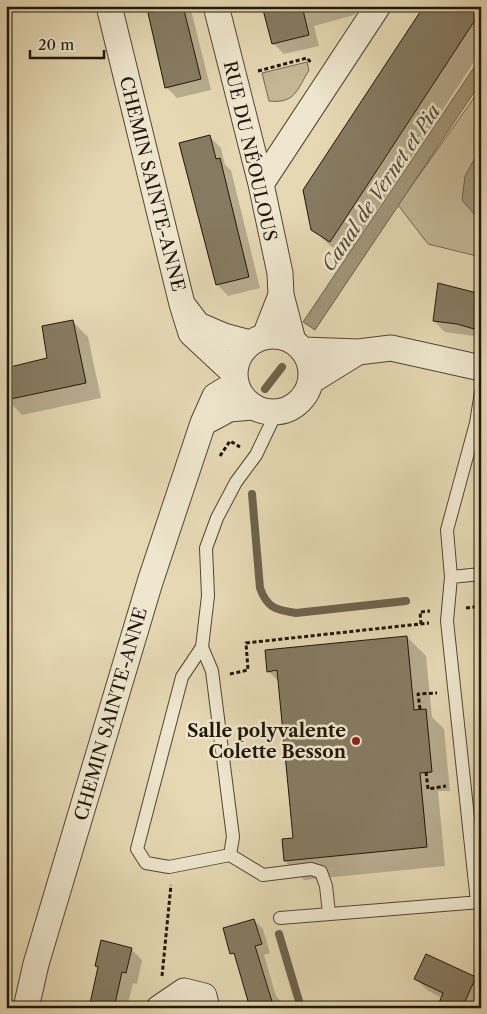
<svg xmlns="http://www.w3.org/2000/svg" width="487" height="1014" viewBox="0 0 487 1014" font-family="'Libre Caslon Text',serif">
<rect width="100%" height="100%" fill="#e5d8b3"/>
<filter id="stains"><feTurbulence type="fractalNoise" baseFrequency=".004" numOctaves="4"/><feColorMatrix values="0 0 0 0 .2 0 0 0 0 .09 0 0 0 0 .02 0 0 0 .5 -.17"/></filter>
<radialGradient id="worn" r=".72"><stop offset=".6" stop-color="#630" stop-opacity="0"/><stop offset="1" stop-color="#630" stop-opacity=".3"/></radialGradient>
<!-- green -->
<path fill="#c4b796" stroke="#726750" d="M307,62L309,70C297,90 295,104 269,101L262,73Z
M481,88V257L428,244L398,205Z"/>
<!-- water -->
<path fill="#a2967a" stroke="#6e634d" d="M481,57V82L315,330L303,322Z
M481,147V222L462,200L465,176Z"/>
<!-- shadow -->
<path fill="#0003" d="M156,6H190L211,90L177,98L166,87Z
M264,6H360L354,15L314,26L319,46L284,54L273,43Z
M481,6V51L346,257L329,245L313,229Z
M210,137L221,148L225,165L231,170L260,288L228,296L217,284Z
M481,295V337L445,332L434,321Z
M72,321L88,337L101,398L22,415L7,399L49,359Z
M407,637L426,656L432,717L444,729L450,791H438L445,866L304,880L285,861L295,839L280,683L268,671Z
M254,920L263,929L270,953L264,955L276,996L287,1008H248V1005L250,1004L236,958L232,953Z
M131,949L142,960L137,984L133,983L127,1008H90L99,968L96,966Z
M427,955L476,978L481,983V1002L478,1008H438L442,998L427,990L416,979Z"/>
<g fill="none" stroke-linecap="round" stroke-linejoin="round">
<!-- stream -->
<path stroke="#6e634d" stroke-width="8" d="M265,389L282,367
M252,494L260,588C267,608 276,610 296,613L406,601
M279,934L301,1008"/>
</g>
<!-- building -->
<path fill="#867b62" stroke="#20170a" d="M155,6H183L201,79L165,88L148,13L156,11Z
M262,6H302L309,35L272,44Z
M424,6H481V11L330,242L311,230L303,190Z
M210,135L216,159L220,158L249,277L216,285L179,143Z
M438,283L481,294V331L457,324L433,321Z
M73,320L86,383L6,400V368L47,358L42,326Z
M407,636L414,710L426,709L432,772L420,773L427,847L284,861L282,839L293,838L277,670L267,672L265,650Z
M254,919L262,944L255,946L274,1008H250L234,953L230,954L223,928Z
M101,940L132,948L126,973L122,972L114,1008H89L98,967L95,966Z
M426,954L476,977L462,1008H437L443,993L414,979Z"/>
<g fill="none" stroke-linecap="round" stroke-linejoin="round">
<!-- service casing -->
<g stroke="#514734" stroke-width="14">
<path id="service" d="M481,392L476,423L447,530L451,577L481,574
M451,577L447,621L477,902
M202,647L208,596L206,548L217,518L236,482L256,455L276,413
M230,855L169,867L146,863L137,849L182,677L202,647L212,671L233,837L230,855L263,875L311,869L321,872L326,886L329,913
M280,918L481,902"/>
</g>
<!-- minor casing -->
<g stroke="#514734" stroke-width="27">
<path id="minor" d="M109,6L182,304
M216,6L261,184L280,273L281,295
M261,184L378,6
M235 374a38 38 0 1 1 76 0a38 38 0 1 1-76 0Z
M265,336L281,295L293,341
M304,350L358,352L311,381
M358,352L391,348L481,368
M234,373L191,333L182,304L198,325L224,336L250,343
M235,384L215,396L203,423L229,409L252,407
M26,1008L36,964L150,582L203,423
M159,1008L184,991L204,996L207,1008"/>
</g>
<!-- path -->
<path stroke="#20170a" stroke-width="3" stroke-dasharray="4 2.5" stroke-linecap="butt" d="M258,71L307,58L312,64
M220,456L230,441L240,447
M466,608L481,606
M421,624L420,612L430,611
M230,674L248,670L246,643L429,623
M420,709L418,694L437,693
M426,772L428,789L446,786
M162,976L171,885"/>
<!-- service -->
<use href="#service" stroke="#eee6ce" stroke-width="12"/>
<!-- minor -->
<use href="#minor" stroke="#eee6ce" stroke-width="25"/>
</g>
<!-- markers -->
<circle fill="#8f2418" stroke="#eee6ce" stroke-width="2" cx="356" cy="741" r="5"/>
<g text-anchor="middle" dominant-baseline="central" stroke-width="5" stroke-linejoin="round" paint-order="stroke">
<!-- street labels -->
<g font-size="18" fill="#20170a" stroke="#eee6ce">
<text transform="translate(250 151) rotate(77)">RUE DU NÉOULOUS</text>
<text transform="translate(152 184) rotate(76)">CHEMIN SAINTE-ANNE</text>
<text transform="translate(111 714) rotate(-74)">CHEMIN SAINTE-ANNE</text>
</g>
<!-- poi labels -->
<g font-size="18" font-weight="bold" fill="#20170a" stroke="#eee6ce" text-anchor="end">
<text x="346" y="731">Salle polyvalente<tspan x="346" dy="21">Colette Besson</tspan></text>
</g>
<!-- water labels -->
<g font-size="19" font-style="italic" fill="#544a37" stroke="#eee6ce">
<text transform="translate(381 188) rotate(-56)">Canal de Vernet et Pia</text>
</g>
</g>
<!-- margin -->
<rect width="487" height="1014" fill="none" stroke="#e5d8b3" stroke-width="25"/>
<rect x="8" y="8" width="472" height="999" fill="none" stroke="#20170a" stroke-width="2.5"/>
<rect x="12" y="12" width="462" height="989" fill="none" stroke="#20170a"/>
<!-- scale -->
<path d="M30 50v8h74v-8" fill="none" stroke="#20170a" stroke-width="2.5"/>
<text x="38" y="50" font-size="15" fill="#20170a" stroke="#eee6ce" stroke-width="4" paint-order="stroke">20 m</text>
<rect width="100%" height="100%" filter="url(#stains)"/>
<rect width="100%" height="100%" fill="url(#worn)"/>
</svg>
